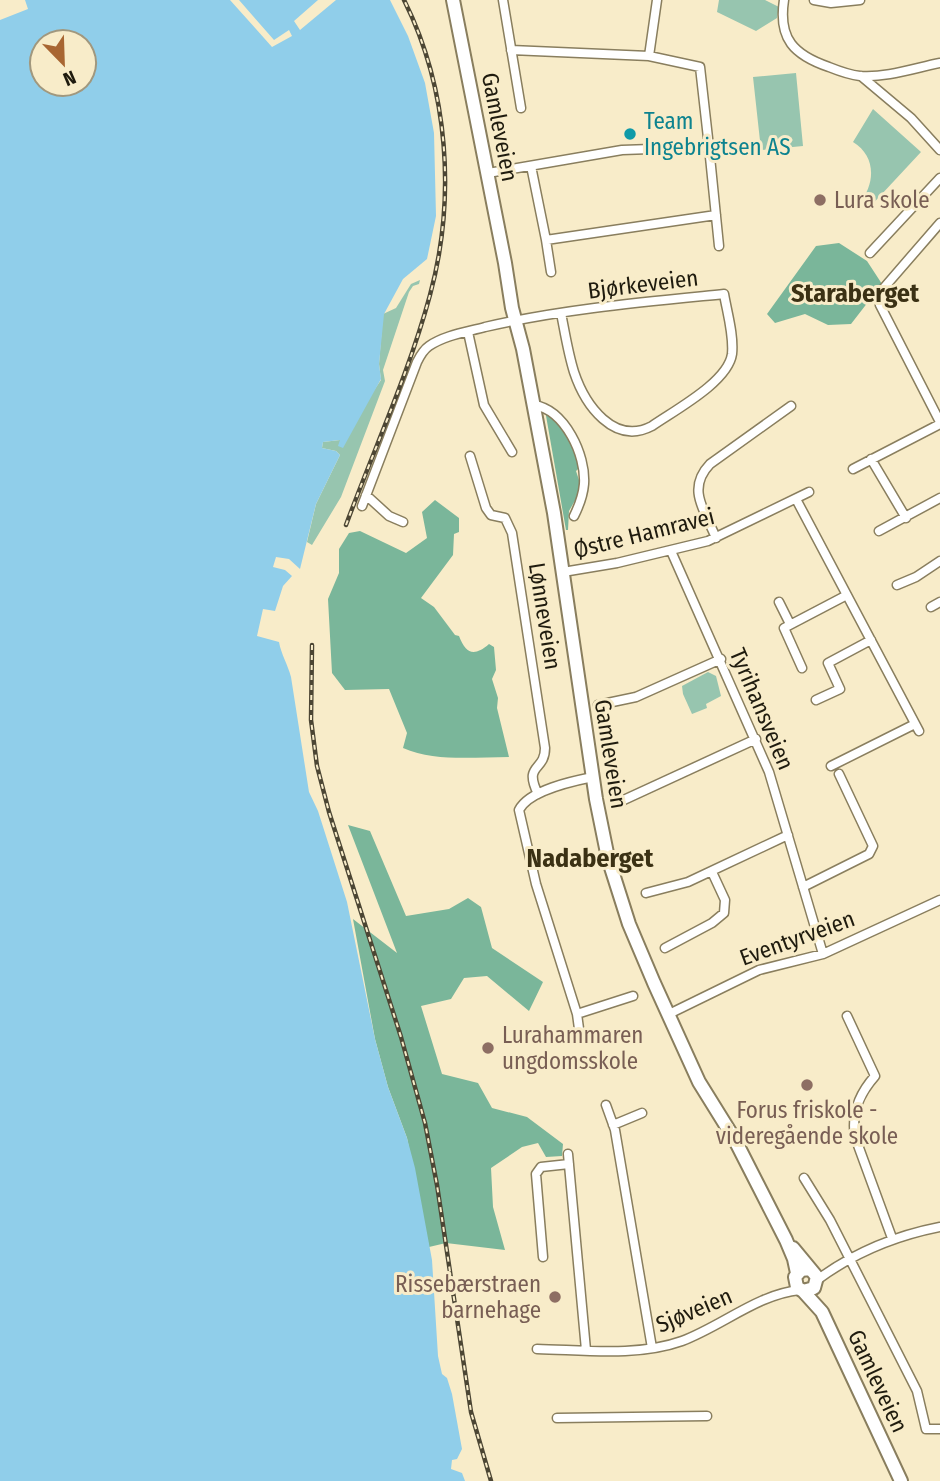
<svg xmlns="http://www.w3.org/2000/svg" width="940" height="1481" viewBox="0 0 940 1481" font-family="'Fira Sans Condensed',sans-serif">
<rect width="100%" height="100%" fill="#f8ecc9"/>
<!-- green -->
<path fill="#97c5af" d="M719,0H765L779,7L777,18L756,31L717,12Z
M796,73L803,146L761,150L753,77Z
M873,109L921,152L867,210L859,204C876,183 876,156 853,142Z
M420,280L419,284L413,286L409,292L383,370L385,381L341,497L312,545L307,542L316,504L340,455L336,451L322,448L323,442L340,440L381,380L379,364L383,314L396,308L411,284Z
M708,672L716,676L721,696L706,704L707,708L692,714L683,694L682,686Z"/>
<!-- forest -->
<path fill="#7ab69a" d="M839,243L867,261L882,284L851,324L828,325L805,314L775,323L767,314L816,246Z
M545,410C564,425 575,444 579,468L576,471L580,483L577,497L569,511L568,530H566Z
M435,500L459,518V532L454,534L453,555L421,598L434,607L455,635L459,636C466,654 474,657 489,644L494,647L496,670L492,679L498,698L497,708L509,757C474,757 435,762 403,748L407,733L389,689L345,690L332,673L328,599L339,573V549L349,533L360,531L406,553L427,538L422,512Z
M348,825L370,831L406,916L449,909L468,898L481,907L492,948L543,982L529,1011L487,976L464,978L451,999L421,1006L442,1074L478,1083L492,1108L527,1117L563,1144L562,1156L546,1157L538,1143L522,1147L491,1168L493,1207L505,1250L446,1243L429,1247L407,1138L388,1087L375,1039L353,919L397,953Z"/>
<!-- water -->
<path fill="#90ceea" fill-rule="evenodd" d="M25,0H230L272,47L292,36L289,30L274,40L239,0H318L294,21L300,30L336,0H390L408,36L425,83L434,133L436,216L427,259L403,279L384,314L379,364L381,379L343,448L338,446L340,440L323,442L322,448L336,451L340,455L316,504L300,569L289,559L276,557L273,567L285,570L292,576L283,586L275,611L263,609L257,636L279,642C281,654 288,665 291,677L309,792L318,811L347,902L375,1039L388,1087L407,1138L415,1168L432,1260L438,1356L442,1374L447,1378L452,1394L462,1449L457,1459L452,1460L451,1469L462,1473L465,1481H0V20L28,9ZM42,42H84V84H42Z"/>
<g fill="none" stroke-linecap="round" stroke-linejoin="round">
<!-- street casing -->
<g stroke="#897e5e" stroke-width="11">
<path id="street" d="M503,0L521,108
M784,0C778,39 794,55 829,67C839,71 850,75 860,76C886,78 915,68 940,63
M814,0L831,3L860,0
M649,56L657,0
M861,76L911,118L940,150
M709,147L719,246
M531,166L546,240L716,215
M488,173L622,150L709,147L700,67L649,56L511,50
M940,223L882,290L879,298L880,305L940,422
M546,240L551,272
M870,253L940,178
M468,332L484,405L512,452
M534,405C565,410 586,455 584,484C583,496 579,506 574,516
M470,456L486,508L491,515L505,518L512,533L545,748C545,772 523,763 538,794
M871,459L906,518
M853,469L940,424
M366,495L389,516L403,522
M796,499L919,731
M362,506L417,362C420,356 423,350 429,346C445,335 467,332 485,327C563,309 644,302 724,294C727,312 734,335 732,354C728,382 675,410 652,426C614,446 585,405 574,372C568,353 565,333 561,313
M879,531L940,498
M716,538C705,511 686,489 710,464L791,406
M671,551L769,772L823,954
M563,572L617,563L708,541L809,492
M897,585L916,577L940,561
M779,602L790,624
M931,607L940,602
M802,668L784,628L847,595
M816,700L840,689L828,663L871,640
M598,705L636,697L721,659
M831,766L915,724
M615,804L756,739
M803,887L869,854L873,846L839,774
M646,893L688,882L788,835
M665,948L712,923L724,913L725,900L712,872
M577,1014L633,996
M669,1014L759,970L823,954L940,900
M847,1016L875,1076C859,1094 851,1113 855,1137L892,1238
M580,1036L577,1014L536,884L519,810C529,790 573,781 593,777
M606,1105L615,1130L652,1348
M613,1125L642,1113
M568,1154L586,1350
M804,1178L830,1220L917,1391L926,1429H940
M543,1257L536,1174L541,1167L569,1164
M817,1280C855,1252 894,1236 940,1227
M537,1349C584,1350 637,1357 682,1341C722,1326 758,1294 800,1290
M557,1418L707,1416"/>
</g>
<!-- secondary casing -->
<g stroke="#897e5e" stroke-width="16">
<path id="secondary" d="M453,0L505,263L512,308L523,349L554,513L596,799L608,858L629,924L654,983L699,1082L735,1140L786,1240L794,1259L797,1273
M793,1248L817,1277L814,1288L803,1291L797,1287L795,1277L801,1270L810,1269
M803,1291L822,1312L901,1481"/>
</g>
<!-- street -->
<use href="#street" stroke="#fff" stroke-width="8"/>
<!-- secondary -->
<use href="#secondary" stroke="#fff" stroke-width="12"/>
<!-- rail casing -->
<g stroke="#4c4634" stroke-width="4.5">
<path id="rail" d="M346,525C374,449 409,373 430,295C456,199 449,90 404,0
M312,645L311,720L317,766L329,812L401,1037L425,1123L437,1185L471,1412L491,1481"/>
</g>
<!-- rail -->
<use href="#rail" stroke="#f8ecc9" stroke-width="2" stroke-dasharray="5" stroke-linecap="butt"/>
</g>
<!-- markers -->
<circle fill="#0f9aa8" stroke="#f8ecc9" stroke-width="2.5" cx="630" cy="134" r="7"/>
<g fill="#8d6e63" stroke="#f8ecc9" stroke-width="2.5">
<circle cx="820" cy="200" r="7"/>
<circle cx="488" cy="1048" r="7"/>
<circle cx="807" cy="1085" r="7"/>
<circle cx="555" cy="1297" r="7"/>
</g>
<g text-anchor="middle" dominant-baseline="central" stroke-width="6" stroke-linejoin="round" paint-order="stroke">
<!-- culture labels -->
<g font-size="23" fill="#0d838f" stroke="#f8ecc9" text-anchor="start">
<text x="644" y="121">Team<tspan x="644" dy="26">Ingebrigtsen AS</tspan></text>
</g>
<!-- street labels -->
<g font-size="23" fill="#1f1b0e" stroke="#f8ecc9">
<text transform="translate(500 127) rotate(79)">Gamleveien</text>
<text transform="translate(643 284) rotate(-7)">Bjørkeveien</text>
<text transform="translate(644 533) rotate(-14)">Østre Hamravei</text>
<text transform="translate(545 616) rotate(81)">Lønneveien</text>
<text transform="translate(762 709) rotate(67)">Tyrihansveien</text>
<text transform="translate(611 754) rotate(81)">Gamleveien</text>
<text transform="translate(797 938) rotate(-20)">Eventyrveien</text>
<text transform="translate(694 1310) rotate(-23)">Sjøveien</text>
<text transform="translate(878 1381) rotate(65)">Gamleveien</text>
</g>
<!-- education labels -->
<g font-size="23" fill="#785e54" stroke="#f8ecc9" text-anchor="start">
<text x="834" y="200">Lura skole</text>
<text x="502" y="1035">Lurahammaren<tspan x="502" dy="26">ungdomsskole</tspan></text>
<text x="807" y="1110" text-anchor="middle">Forus friskole -<tspan x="807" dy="26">videregående skole</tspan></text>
<text x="541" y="1284" text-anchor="end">Rissebærstraen<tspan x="541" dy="26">barnehage</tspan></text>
</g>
<!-- quarter labels -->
<g font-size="26" font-weight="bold" fill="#3b3114" stroke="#f8ecc9">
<text x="855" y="293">Staraberget</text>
<text x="590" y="858">Nadaberget</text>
</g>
</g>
<!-- north arrow -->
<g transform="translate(63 63) rotate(157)"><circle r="33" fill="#f8ecc9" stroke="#a1987e" stroke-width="2"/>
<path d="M0-5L12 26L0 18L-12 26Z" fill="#a86632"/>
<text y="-10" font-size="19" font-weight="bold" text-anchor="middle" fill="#1f1b0e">N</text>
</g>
</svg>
